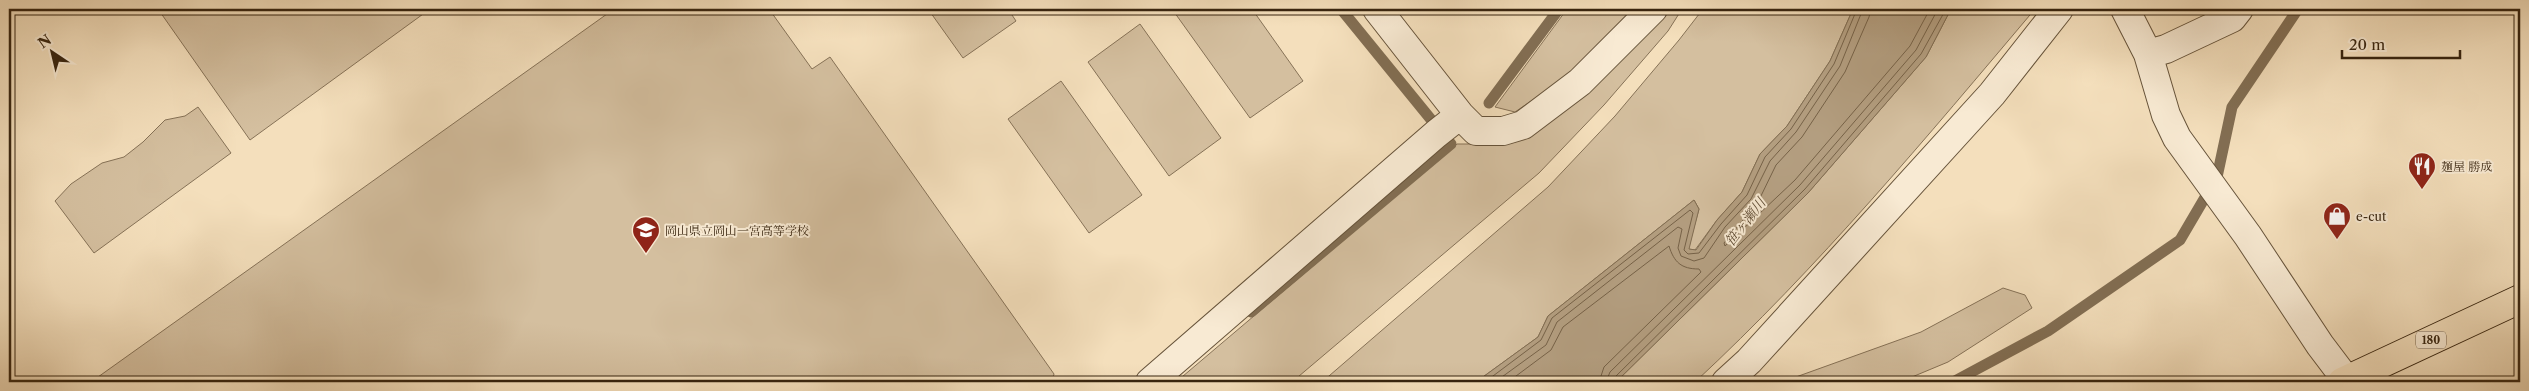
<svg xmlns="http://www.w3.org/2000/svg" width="2529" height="391" viewBox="0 0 2529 391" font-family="'Libre Caslon Text','Noto Serif JP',serif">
<rect width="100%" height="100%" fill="#f4dfbc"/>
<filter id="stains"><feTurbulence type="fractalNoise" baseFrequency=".004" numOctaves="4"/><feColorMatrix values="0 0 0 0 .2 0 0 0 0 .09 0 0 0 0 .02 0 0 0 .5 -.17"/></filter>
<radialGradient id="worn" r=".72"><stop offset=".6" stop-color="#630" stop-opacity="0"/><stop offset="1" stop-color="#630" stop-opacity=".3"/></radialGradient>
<!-- green -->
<path fill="#d4bf9f" stroke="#867257" d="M158,9H430L250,140Z
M614,9H769L812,69L830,57L1054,374L1052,382H91Z
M928,9H1008L1016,21L963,58Z
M1172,9H1252L1303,81L1250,118Z
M1567,9H1637L1575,71L1515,112L1495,107Z
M1668,9H1682L1668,31L1604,105L1539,173L1292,382H1176L1457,144H1500L1656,21Z
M1703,9H1853L1830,61L1787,126L1760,154L1742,192L1717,220L1695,250L1688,249L1699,209L1694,200L1548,316L1538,337L1476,382H1322L1548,187L1615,116L1679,40Z
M1951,9H2035C1927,137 1818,268 1695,382H1616L1808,193L1926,57Z
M1140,24L1221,138L1169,176L1088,62Z
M1061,81L1142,195L1089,233L1008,119Z
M198,107L231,153L94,253L55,201L71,184L102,163L124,157L143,142L165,120L185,116Z
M2003,288L2025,295L2032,308L1948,362L1900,382H1782L1921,332Z"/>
<!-- water -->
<path fill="#b49f81" stroke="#826e53" d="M1853,9H1951L1926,57L1808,193L1616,382H1476L1538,337L1548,316L1694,200L1699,209L1689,249L1696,250L1717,220L1742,192L1760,154L1787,126L1830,61Z"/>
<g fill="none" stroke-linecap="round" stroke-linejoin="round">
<!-- shore -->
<path stroke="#766248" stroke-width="1" d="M1871,9L1869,17L1845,72L1802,137L1776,165L1758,202L1724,243L1725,246L1795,180L1910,46L1930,9
M1485,382L1541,340L1552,318L1690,210L1693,213L1684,250L1688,254L1699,253L1721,224L1747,195L1765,157L1791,129L1834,64L1857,9
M1495,382L1546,345L1557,322L1678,227L1682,229L1678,248L1681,256L1694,261L1704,258L1725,227L1751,199L1770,161L1796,132L1840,66L1863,9
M1508,382L1551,350L1563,327L1669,246C1674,262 1681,269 1699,269L1701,272L1604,367L1599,382
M1606,382L1610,372L1800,185L1916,50L1938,9
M1613,382L1615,377L1805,189L1921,54L1946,9"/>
<!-- stream -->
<path stroke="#826e53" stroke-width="11" d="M1489,103L1559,9
M1251,312L1451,144L1341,9
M1953,382L2048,331L2180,240L2217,177L2232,107L2298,9"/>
<!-- minor casing -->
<g stroke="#66533a" stroke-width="30">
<path id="minor" d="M1377,9L1460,115L1476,131H1503L1523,125L1580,82L1653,9
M2125,9L2148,54L2166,115L2177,138L2248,236L2320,345L2348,382
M2148,54L2166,49L2232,18L2239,9
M1150,382L1436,134L1460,115
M1726,382L1749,361L1992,94L2059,9"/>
</g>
<!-- highway casing -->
<g stroke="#37240f" stroke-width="30">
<path id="highway" d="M2342,382L2520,299"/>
</g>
<!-- minor -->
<use href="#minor" stroke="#f8ead3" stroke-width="28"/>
<!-- highway -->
<use href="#highway" stroke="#f4dfbc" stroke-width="28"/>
</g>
<!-- icons -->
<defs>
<g id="restaurant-pin" transform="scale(1.4375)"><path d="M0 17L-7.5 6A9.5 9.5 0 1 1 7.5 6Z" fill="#8f2418" stroke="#f8ead3"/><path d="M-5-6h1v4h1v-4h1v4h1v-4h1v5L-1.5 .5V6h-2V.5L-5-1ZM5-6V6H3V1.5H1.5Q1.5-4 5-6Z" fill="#fff"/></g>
<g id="shop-pin" transform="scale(1.4375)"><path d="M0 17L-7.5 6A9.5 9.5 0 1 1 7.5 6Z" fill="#8f2418" stroke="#f8ead3"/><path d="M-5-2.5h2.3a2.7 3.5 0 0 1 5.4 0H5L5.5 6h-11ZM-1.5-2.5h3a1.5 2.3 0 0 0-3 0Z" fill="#fff"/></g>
<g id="school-pin" transform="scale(1.4375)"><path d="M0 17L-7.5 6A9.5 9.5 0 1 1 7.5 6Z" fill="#8f2418" stroke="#f8ead3"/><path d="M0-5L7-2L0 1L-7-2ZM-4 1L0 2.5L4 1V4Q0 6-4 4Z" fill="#fff"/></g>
</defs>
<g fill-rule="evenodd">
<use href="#restaurant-pin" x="2422" y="166"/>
<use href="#shop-pin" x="2337" y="216"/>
<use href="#school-pin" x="646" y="230"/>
</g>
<g text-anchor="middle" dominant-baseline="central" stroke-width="4" stroke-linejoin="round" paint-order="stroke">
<!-- shield labels -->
<rect fill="#f8ead3" stroke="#715f4a" stroke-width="1" x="2416" y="331.5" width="30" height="17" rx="4"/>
<g font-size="11" font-weight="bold" fill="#37240f">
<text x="2431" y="340">180</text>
</g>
<!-- poi labels -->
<g font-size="12" fill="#37240f" stroke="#f8ead3" text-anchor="start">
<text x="2441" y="166">麺屋 勝成</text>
<text x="2356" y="216">e-cut</text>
<text x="665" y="230">岡山県立岡山一宮高等学校</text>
</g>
<!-- water labels -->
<g font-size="14" font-style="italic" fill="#634f37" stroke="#f8ead3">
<text transform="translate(1745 222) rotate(-52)">笹ヶ瀬川</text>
</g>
</g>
<!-- margin -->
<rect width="2529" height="391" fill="none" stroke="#f4dfbc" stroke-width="30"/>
<rect x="10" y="10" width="2509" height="371" fill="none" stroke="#37240f" stroke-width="2.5"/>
<rect x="15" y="15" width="2499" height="361" fill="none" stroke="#37240f"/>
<!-- north arrow -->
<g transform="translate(52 52) rotate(325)" stroke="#f8ead3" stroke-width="4" paint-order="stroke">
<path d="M0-4L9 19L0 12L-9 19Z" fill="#37240f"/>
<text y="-8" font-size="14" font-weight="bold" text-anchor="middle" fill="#37240f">N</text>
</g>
<!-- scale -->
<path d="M2342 50v8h118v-8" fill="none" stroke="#37240f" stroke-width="2.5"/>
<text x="2349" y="50" font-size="15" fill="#37240f" stroke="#f8ead3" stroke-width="4" paint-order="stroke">20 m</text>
<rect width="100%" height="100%" filter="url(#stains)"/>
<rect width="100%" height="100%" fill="url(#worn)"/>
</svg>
